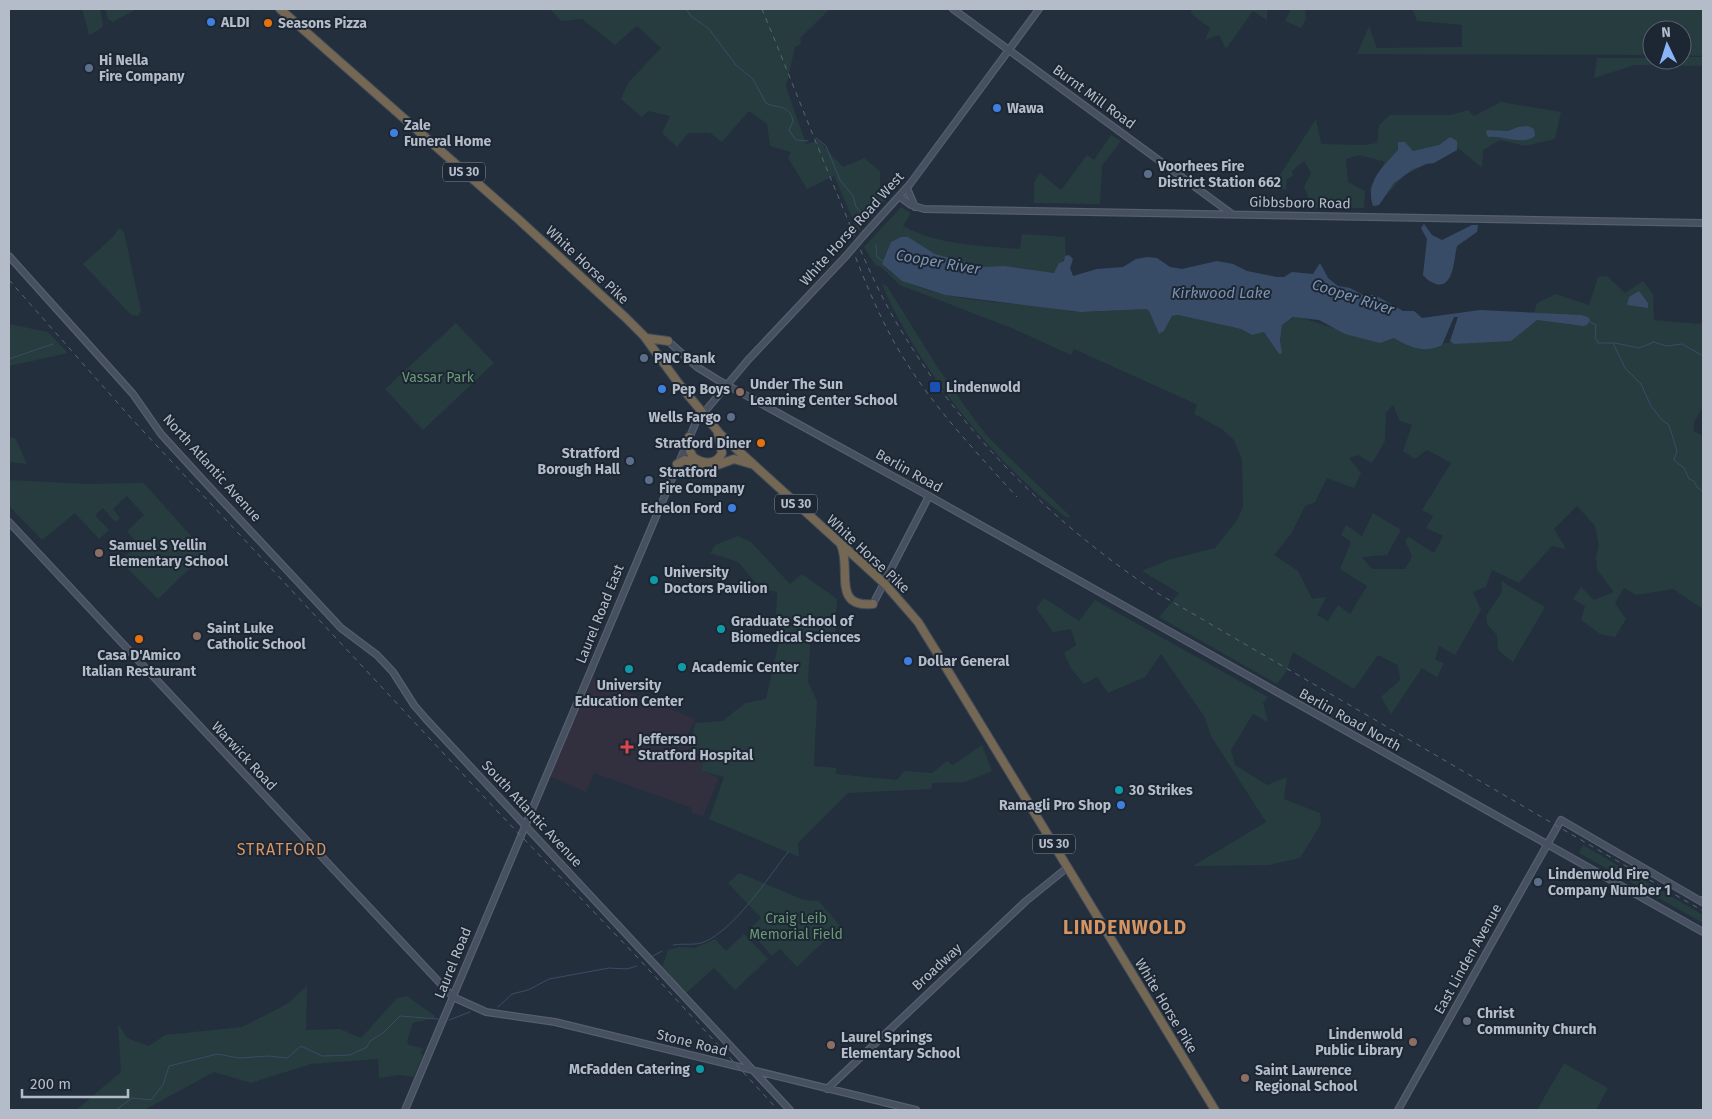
<svg xmlns="http://www.w3.org/2000/svg" width="1712" height="1119" viewBox="0 0 1712 1119" font-family="'Fira Sans',sans-serif">
<rect width="100%" height="100%" fill="#242f3e"/>
<!-- medical -->
<path fill="#32303f" d="M593,678L695,719L686,739L705,756L702,771L719,778L703,816L692,813V808L594,773L586,792L549,776Z"/>
<!-- green -->
<path fill="#263c3f" fill-rule="evenodd" d="M82,9H100L103,24L102,28L89,35Z
M105,9H137L113,22L108,19Z
M550,9H830L800,38L801,44L795,47L786,87L806,144L818,140L843,167L864,158L880,171V186L891,194L858,231L834,176L807,189L788,158L791,152L770,146L767,124L749,111L722,142L710,133H688L677,147L662,133L670,116L648,111L642,117L621,99L628,83L661,48L637,26L615,45L582,19L561,21Z
M1193,9H1267V20L1253,11L1226,49L1219,35L1205,40L1210,28L1190,13Z
M1291,9H1305L1306,19L1301,28L1285,21Z
M1412,9H1703V56L1682,55V30H1652V55L1357,54L1369,26L1377,48L1462,47V25L1417,21Z
M1682,57H1703V66L1635,65L1594,78L1597,58H1652V60H1682Z
M1501,102L1561,112L1555,139L1525,146L1500,140L1483,150L1482,168L1458,148L1405,175L1375,207L1370,189L1385,162L1359,155L1346,159L1348,182L1365,191L1364,208H1313L1304,187L1311,173L1304,161L1292,171L1293,176L1287,179L1286,190L1274,184L1316,119L1321,144L1365,145L1377,143L1379,125L1390,115H1451L1468,110L1474,116Z
M1111,135L1121,141L1102,166L1100,204L1034,203V182L1040,173L1061,190L1087,155L1094,160Z
M901,207L911,213L903,226C937,245 982,246 1020,249L1022,234L1065,237L1066,256L1055,273L984,267L935,254L906,237L882,264C911,299 995,302 1039,306C1053,307 1066,312 1080,312C1102,312 1124,309 1146,309L1149,311L1159,334L1164,331L1172,316L1178,315L1241,329L1252,335L1264,332L1279,354L1282,325L1296,316L1380,343L1394,338L1421,349L1450,342L1508,341L1537,320L1583,326L1534,313L1537,303L1556,294L1589,305L1598,277L1607,276L1625,293L1643,281L1653,294L1654,320L1700,324L1703,321V407L1694,422V431L1703,436V609L1673,589L1636,595L1624,588L1615,603L1626,619L1615,637L1600,634L1581,620L1585,606L1573,599L1581,587L1594,600L1614,592L1597,570L1596,556L1599,546L1595,526L1577,506L1554,529L1566,549L1552,546L1519,583L1492,570L1486,587L1473,592L1481,610L1455,655L1439,646L1435,660L1444,663L1437,677L1422,668L1391,714L1381,697L1400,680L1398,665L1378,655L1354,689L1293,652L1286,672L1277,684L1159,617L1179,593L1142,571L1168,560L1215,548L1237,520L1243,506L1242,460L1234,440L1222,429L1194,414L1197,405L1189,401L1074,349L1071,355L1014,329L900,285L880,266H876L864,247ZM1393,405L1400,421L1412,425L1403,451L1415,459L1427,450L1451,463L1422,510L1433,516L1426,528L1443,536L1434,553L1409,537L1405,540L1412,557L1405,569H1372L1362,557L1387,555L1401,530L1373,513L1362,536L1346,525L1341,535L1351,542L1340,569L1367,586L1350,614L1338,605L1328,621L1317,615L1326,597L1312,599L1298,571L1274,555L1291,534L1305,506L1315,502L1327,478L1354,488L1361,473L1349,458L1358,455L1372,463L1385,441L1386,413Z
M119,228L124,232L141,311L138,316L131,315L83,264L113,237Z
M882,284L887,286L938,368L977,423L988,437L1071,517H1066C996,465 915,365 882,284Z
M456,323L494,363L423,430L385,389Z
M9,324L48,332L68,353L9,366Z
M9,436L16,439L27,464L9,462Z
M9,480L85,484L144,483L206,553L158,599L120,561L138,544L127,531L144,515L127,496L113,509L120,518L115,522L103,508L95,515L109,530L99,539L75,513L42,540L9,506Z
M738,536L751,542L790,584L802,574L837,599L835,632L811,631L808,682L817,701L814,766L836,768V774L897,780L904,771L932,773L947,761L953,765L982,745L992,771L965,782L932,783L931,789L848,793L798,843L799,857L709,819L724,777L701,771L705,756L690,750L695,723L723,721L745,703L766,699L784,619L776,615L777,592L761,589L738,562L710,553L715,545Z
M1501,581L1545,607L1513,662L1498,650L1497,635L1487,624L1486,616L1502,592Z
M1044,598L1079,621L1095,600L1268,697L1263,703L1268,722L1253,714L1231,750L1235,765L1267,785L1287,777L1284,799L1320,813L1321,824L1300,858L1269,865L1193,866L1266,822L1211,736L1204,716L1161,654L1145,677L1108,693L1097,677L1084,684L1072,670L1064,653L1076,645L1071,629L1053,632L1036,608Z
M1583,845L1703,915V923L1579,853Z
M739,873L804,900L819,901L840,926L797,967L780,949L772,956L748,930L761,918L728,883Z
M744,934L768,959L735,990L714,968L685,994L662,968L668,950L679,947L695,948L715,939L726,951Z
M307,986L306,1030L340,1029L361,1038L397,998L407,996L435,1016L434,1018L413,1023L407,1041L409,1045L424,1049L420,1053L423,1055L414,1077L399,1075L379,1078L378,1059L311,1064L251,1083L214,1072L144,1110H76L121,1072L118,1024L127,1038L149,1046L165,1035L242,1027L287,1004Z
M1564,1063L1608,1088L1596,1110H1537Z"/>
<!-- water -->
<path fill="#394c67" d="M1528,126L1534,129L1535,136C1523,146 1502,135 1488,137L1486,133L1487,130L1508,131L1518,127Z
M1450,137L1457,141V150L1434,163L1426,164L1412,170L1394,183L1379,205L1373,206C1365,181 1383,167 1398,150V142H1405L1413,151L1439,145Z
M1424,224L1432,235L1442,240L1472,225H1478L1477,232L1457,246C1454,257 1454,289 1436,284C1430,282 1426,279 1423,275L1427,239L1421,228Z
M901,237H908L935,254L984,267L1004,266L1054,273L1059,263L1064,261L1065,256L1069,255L1073,259L1070,268L1073,276L1097,269L1123,267L1136,259L1148,257L1157,258L1170,267L1182,269L1217,261L1233,264L1247,271L1277,277H1284L1292,272L1313,274L1320,263L1328,278L1338,286L1350,288L1363,295H1375L1403,311H1414L1422,318L1480,310L1581,315L1588,317L1590,320L1587,325L1583,326L1537,320L1511,341L1454,344L1450,341L1458,317H1454L1442,345C1424,354 1409,347 1394,338L1380,343L1345,334L1319,320L1293,317L1282,325L1280,341L1282,353L1279,354L1264,332L1252,335L1241,329L1178,315L1172,316L1164,331L1159,334L1149,311L1146,309L1080,312L945,295L902,281L882,264L891,242Z
M1639,291L1648,303V308L1627,305L1629,297Z"/>
<g fill="none" stroke-linecap="round" stroke-linejoin="round">
<!-- stream -->
<path stroke="#394c67" stroke-width="1" d="M686,9L691,16L709,29L736,65L753,79L766,103C777,109 790,104 793,121L789,130L796,140L808,141
M816,138L826,146L840,180L853,196L856,207L868,220
M876,245L877,257L884,262
M1588,321L1596,325L1595,337L1598,343H1615L1639,348L1654,342L1666,346L1682,344L1703,356
M1613,343L1625,368L1641,384L1651,406L1662,420L1669,425L1677,451L1674,460L1684,468L1689,479L1694,481L1697,487L1703,492
M1703,357V362
M9,359L53,344
M673,945C683,943 694,946 704,942C734,930 768,878 788,852
M653,956L662,951
M498,1007L512,994L528,990L549,979L609,968L627,969L637,966
M449,1020L470,1012
M116,1110L132,1098L151,1100L163,1085L169,1066L217,1054L239,1058L268,1056L287,1058L301,1046L322,1056L350,1055L367,1047L370,1041L383,1033L400,1016L438,1019"/>
<!-- secondary casing -->
<g stroke="#565f6c" stroke-width="8">
<path id="secondary" d="M953,9L1232,214
M907,188L915,207
M900,197L911,205L924,209L1703,223
M864,235L910,184L1039,9
M9,256L133,394L161,434L203,480L341,628L377,655L393,672L414,705L426,719L790,1110
M668,341L697,367L718,380L929,496L1703,932
M9,522L453,997L486,1012L555,1022L916,1110
M873,604L929,496
M827,1089L1026,901L1068,867
M405,1110L696,422L748,360L846,256
M1398,1110L1561,820L1702,902L1703,900"/>
</g>
<!-- highway casing -->
<g stroke="#434c59" stroke-width="10">
<path id="highway" d="M280,9L517,218L626,318L644,336L679,384L720,434L885,584L918,622L939,656L1215,1110
M646,338L668,341
M689,437L690,451L693,457C703,464 716,466 722,453L718,434
M677,464L685,460L701,466
M715,466L734,459L751,464
M841,545C852,569 831,608 873,604"/>
</g>
<!-- secondary -->
<use href="#secondary" stroke="#465061" stroke-width="5.5"/>
<!-- highway -->
<use href="#highway" stroke="#746855" stroke-width="8"/>
<!-- rail -->
<path stroke="#5a6575" stroke-width="1" stroke-dasharray="5 5" stroke-linecap="butt" d="M762,9C786,67 809,126 833,184C854,234 873,285 902,332C967,439 1055,525 1159,594L1703,911
M852,248C867,287 883,326 906,362C937,411 978,454 1017,497
M9,280L131,418L500,814L638,958L778,1110"/>
<!-- secondary-bridge casing -->
<g stroke="#565f6c" stroke-width="8" stroke-linecap="butt">
<path id="secondary-bridge" d="M846,256L864,235"/>
</g>
<!-- secondary-bridge -->
<use href="#secondary-bridge" stroke="#465061" stroke-width="5.5"/>
</g>
<!-- markers -->
<g fill="#3f7fe0" stroke="#1d2633" stroke-width="2">
<circle cx="211" cy="22" r="5"/>
<circle cx="997" cy="108" r="5"/>
<circle cx="394" cy="133" r="5"/>
<circle cx="662" cy="389" r="5"/>
<circle cx="732" cy="508" r="5"/>
<circle cx="908" cy="661" r="5"/>
<circle cx="1121" cy="805" r="5"/>
</g>
<g fill="#e8710a" stroke="#1d2633" stroke-width="2">
<circle cx="268" cy="23" r="5"/>
<circle cx="761" cy="443" r="5"/>
<circle cx="139" cy="639" r="5"/>
</g>
<g fill="#5c6f8a" stroke="#1d2633" stroke-width="2">
<circle cx="89" cy="68" r="5"/>
<circle cx="1148" cy="174" r="5"/>
<circle cx="644" cy="358" r="5"/>
<circle cx="731" cy="417" r="5"/>
<circle cx="630" cy="461" r="5"/>
<circle cx="649" cy="480" r="5"/>
<circle cx="1538" cy="882" r="5"/>
</g>
<rect fill="#1a4fb4" stroke="#1d2633" stroke-width="2" x="929" y="381" width="12" height="12" rx="2.5"/>
<g fill="#8d6e63" stroke="#1d2633" stroke-width="2">
<circle cx="740" cy="392" r="5"/>
<circle cx="99" cy="553" r="5"/>
<circle cx="197" cy="636" r="5"/>
<circle cx="1413" cy="1042" r="5"/>
<circle cx="831" cy="1045" r="5"/>
<circle cx="1245" cy="1078" r="5"/>
</g>
<g fill="#0f9aa8" stroke="#1d2633" stroke-width="2">
<circle cx="654" cy="580" r="5"/>
<circle cx="721" cy="629" r="5"/>
<circle cx="682" cy="667" r="5"/>
<circle cx="629" cy="669" r="5"/>
<circle cx="1119" cy="790" r="5"/>
<circle cx="700" cy="1069" r="5"/>
</g>
<path fill="#e0444e" stroke="#1d2633" stroke-width="2" d="M624.5 739.5h5v5h5v5h-5v5h-5v-5h-5v-5h5z"/>
<circle fill="#6b7280" stroke="#1d2633" stroke-width="2" cx="1467" cy="1021" r="5"/>
<g text-anchor="middle" dominant-baseline="central" stroke-width="4" stroke-linejoin="round" paint-order="stroke">
<!-- shield labels -->
<g fill="#1d2633" stroke="#878f9c" stroke-width="1">
<rect x="443" y="162.5" width="42" height="19" rx="4"/>
<rect x="775" y="494.5" width="42" height="19" rx="4"/>
<rect x="1033" y="834.5" width="42" height="19" rx="4"/>
</g>
<g font-size="12" font-weight="bold" fill="#b4bcc9">
<text x="464" y="172">US 30</text>
<text x="796" y="504">US 30</text>
<text x="1054" y="844">US 30</text>
</g>
<!-- poi labels -->
<g font-size="14" font-weight="bold" fill="#b4bcc9" stroke="#1d2633" text-anchor="start">
<text x="221" y="22">ALDI</text>
<text x="278" y="23">Seasons Pizza</text>
<text x="99" y="60">Hi Nella<tspan x="99" dy="16">Fire Company</tspan></text>
<text x="1007" y="108">Wawa</text>
<text x="404" y="125">Zale<tspan x="404" dy="16">Funeral Home</tspan></text>
<text x="1158" y="166">Voorhees Fire<tspan x="1158" dy="16">District Station 662</tspan></text>
<text x="654" y="358">PNC Bank</text>
<text x="750" y="384">Under The Sun<tspan x="750" dy="16">Learning Center School</tspan></text>
<text x="946" y="387">Lindenwold</text>
<text x="672" y="389">Pep Boys</text>
<text x="721" y="417" text-anchor="end">Wells Fargo</text>
<text x="751" y="443" text-anchor="end">Stratford Diner</text>
<text x="620" y="453" text-anchor="end">Stratford<tspan x="620" dy="16">Borough Hall</tspan></text>
<text x="659" y="472">Stratford<tspan x="659" dy="16">Fire Company</tspan></text>
<text x="722" y="508" text-anchor="end">Echelon Ford</text>
<text x="109" y="545">Samuel S Yellin<tspan x="109" dy="16">Elementary School</tspan></text>
<text x="664" y="572">University<tspan x="664" dy="16">Doctors Pavilion</tspan></text>
<text x="731" y="621">Graduate School of<tspan x="731" dy="16">Biomedical Sciences</tspan></text>
<text x="207" y="628">Saint Luke<tspan x="207" dy="16">Catholic School</tspan></text>
<text x="139" y="655" text-anchor="middle">Casa D'Amico<tspan x="139" dy="16">Italian Restaurant</tspan></text>
<text x="918" y="661">Dollar General</text>
<text x="692" y="667">Academic Center</text>
<text x="629" y="685" text-anchor="middle">University<tspan x="629" dy="16">Education Center</tspan></text>
<text x="638" y="739">Jefferson<tspan x="638" dy="16">Stratford Hospital</tspan></text>
<text x="1129" y="790">30 Strikes</text>
<text x="1111" y="805" text-anchor="end">Ramagli Pro Shop</text>
<text x="1548" y="874">Lindenwold Fire<tspan x="1548" dy="16">Company Number 1</tspan></text>
<text x="1477" y="1013">Christ<tspan x="1477" dy="16">Community Church</tspan></text>
<text x="1403" y="1034" text-anchor="end">Lindenwold<tspan x="1403" dy="16">Public Library</tspan></text>
<text x="841" y="1037">Laurel Springs<tspan x="841" dy="16">Elementary School</tspan></text>
<text x="690" y="1069" text-anchor="end">McFadden Catering</text>
<text x="1255" y="1070">Saint Lawrence<tspan x="1255" dy="16">Regional School</tspan></text>
</g>
<!-- street labels -->
<g font-size="14" fill="#b4bcc9" stroke="#1d2633">
<text transform="translate(1094 97) rotate(36)">Burnt Mill Road</text>
<text transform="translate(1300 203) rotate(1)">Gibbsboro Road</text>
<text transform="translate(852 229) rotate(-48)">White Horse Road West</text>
<text transform="translate(587 265) rotate(43)">White Horse Pike</text>
<text transform="translate(212 468) rotate(48)">North Atlantic Avenue</text>
<text transform="translate(909 471) rotate(29)">Berlin Road</text>
<text transform="translate(868 554) rotate(43)">White Horse Pike</text>
<text transform="translate(600 614) rotate(-68)">Laurel Road East</text>
<text transform="translate(1350 720) rotate(29)">Berlin Road North</text>
<text transform="translate(244 756) rotate(47)">Warwick Road</text>
<text transform="translate(532 814) rotate(47)">South Atlantic Avenue</text>
<text transform="translate(1468 959) rotate(-61)">East Linden Avenue</text>
<text transform="translate(453 963) rotate(-68)">Laurel Road</text>
<text transform="translate(937 967) rotate(-43)">Broadway</text>
<text transform="translate(1166 1006) rotate(59)">White Horse Pike</text>
<text transform="translate(692 1043) rotate(14)">Stone Road</text>
</g>
<!-- park labels -->
<g font-size="14" fill="#6b9a76" stroke="#1d2633">
<text x="438" y="377">Vassar Park</text>
<text x="796" y="918">Craig Leib<tspan x="796" dy="16">Memorial Field</tspan></text>
</g>
<!-- water labels -->
<g font-size="15" font-style="italic" fill="#7c92b1" stroke="#1d2633">
<text transform="translate(938 262) rotate(10)">Cooper River</text>
<text x="1221" y="293">Kirkwood Lake</text>
<text transform="translate(1353 297) rotate(18)">Cooper River</text>
</g>
<!-- quarter labels -->
<g font-size="16" letter-spacing="1" fill="#d59563" stroke="#1d2633">
<text x="282" y="849">STRATFORD</text>
</g>
<!-- district labels -->
<g font-size="19" font-weight="bold" letter-spacing="1" fill="#d59563" stroke="#1d2633">
<text x="1125" y="927">LINDENWOLD</text>
</g>
</g>
<!-- border -->
<rect width="1712" height="1119" fill="none" stroke="#b4bcc9" stroke-width="20"/>
<!-- north arrow -->
<g transform="translate(1667 45) rotate(356)"><circle r="24" fill="#1d2633" stroke="#59626f"/>
<path d="M0-4L9 19L0 12L-9 19Z" fill="#8ab4f8"/>
<text y="-8" font-size="14" font-weight="bold" text-anchor="middle" fill="#b4bcc9">N</text>
</g>
<!-- scale -->
<path d="M22 1089v8h106v-8" fill="none" stroke="#b4bcc9" stroke-width="2.5"/>
<text x="30" y="1089" font-size="15" fill="#b4bcc9" stroke="#1d2633" stroke-width="4" paint-order="stroke">200 m</text>
</svg>
